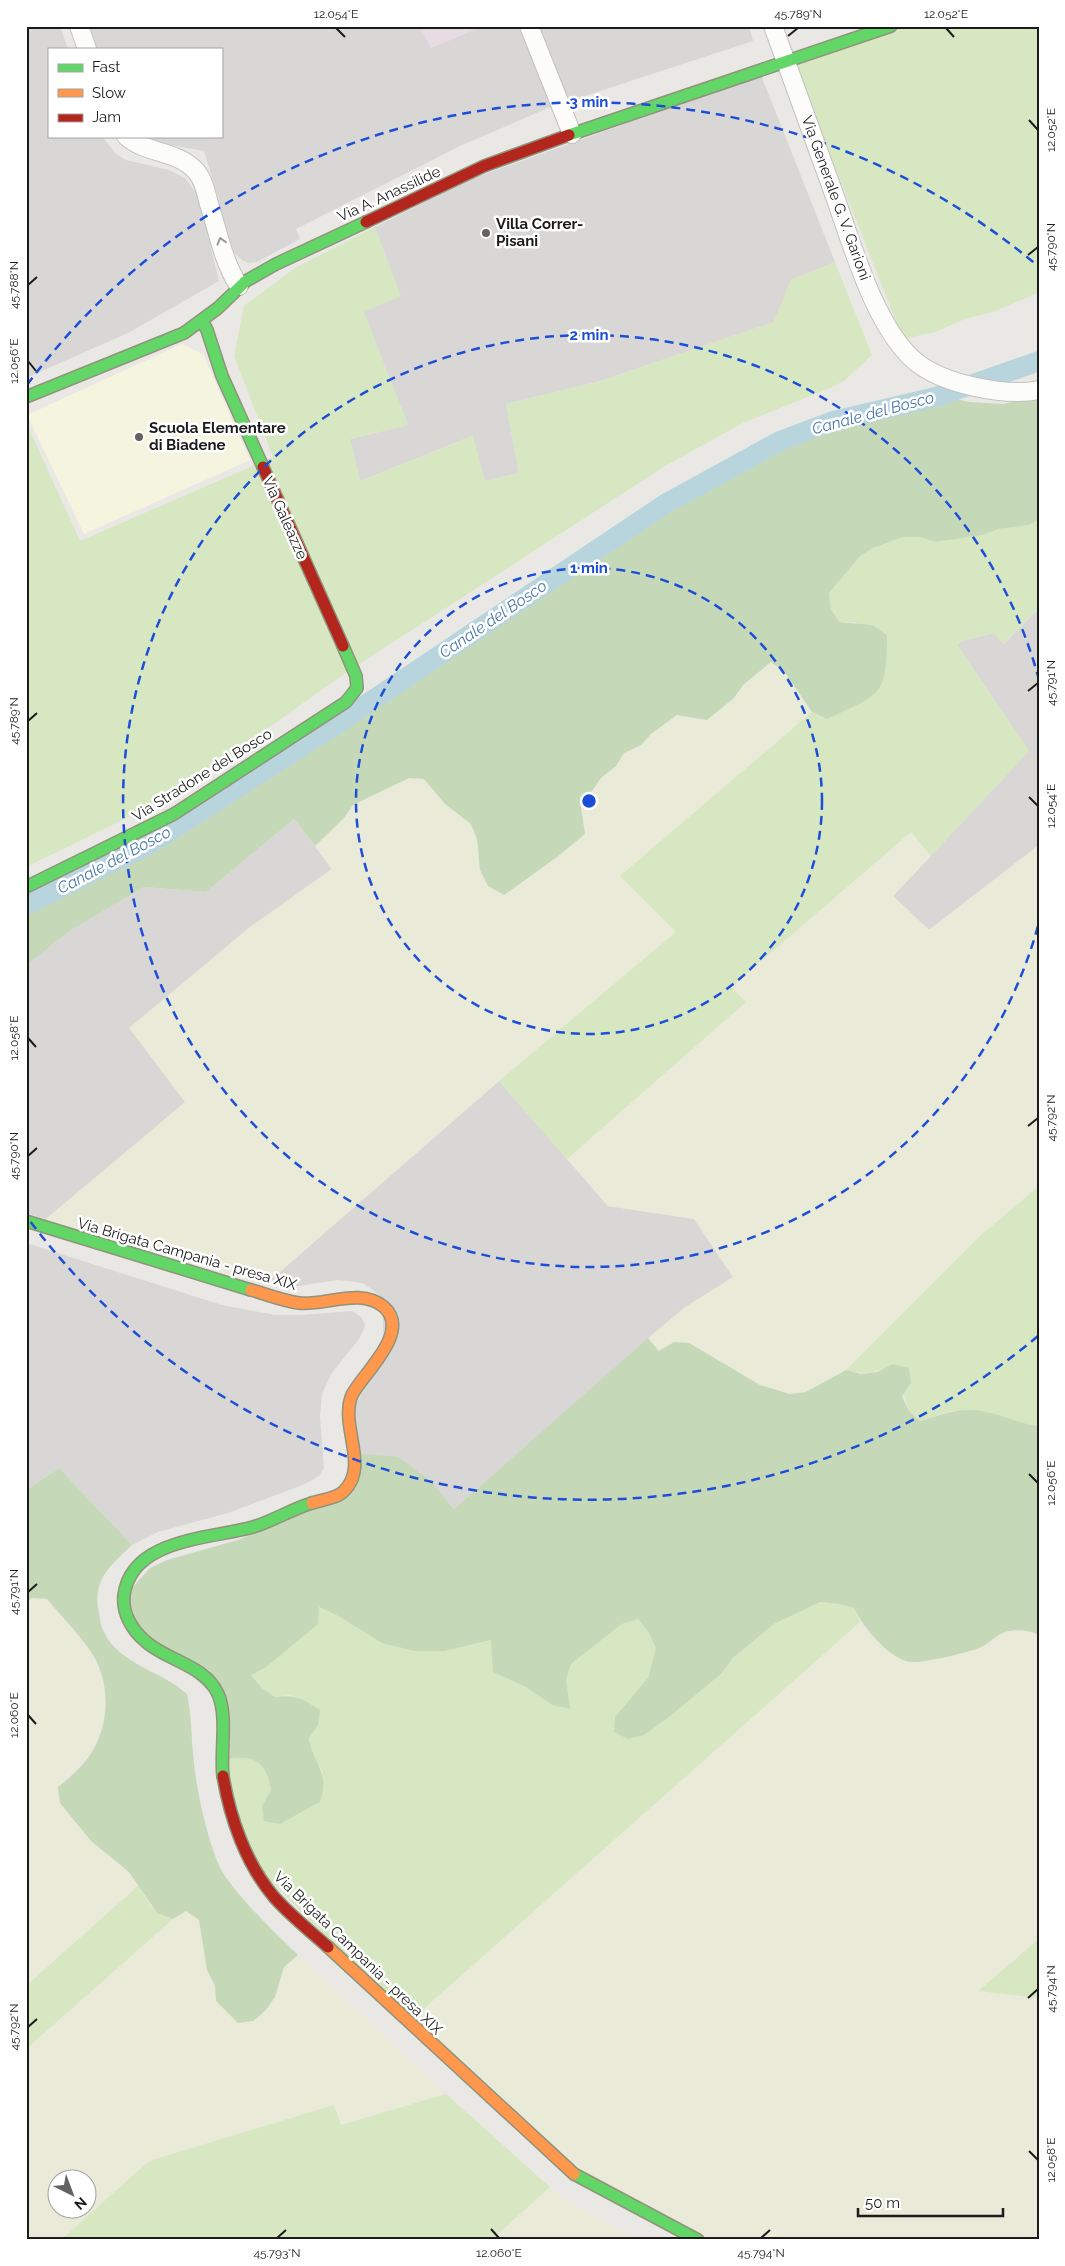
<svg xmlns="http://www.w3.org/2000/svg" width="1065" height="2266" viewBox="0 0 1065 2266" font-family="Raleway,sans-serif">
<rect width="100%" height="100%" fill="#eae8e4"/>
<!-- residential -->
<path fill="#d9d7d5" d="M26,26H60L68,49H49V136H102L116,154L126,160L169,170L185,178L199,197L219,281L128,333L26,378Z
M86,26H420L431,48L482,26H749L753,41L548,108L460,146L296,229L300,239L257,262L249,263L242,260L230,249L214,202L219,200L204,151L143,140L133,136H221V49H94Z
M761,75L835,262L791,280L774,322L597,382L506,404L519,473L485,481L472,436L360,481L350,439L408,425L364,312L375,227L474,178Z
M1039,608V845L929,930L893,896L1029,751L957,645L962,641L994,633L1004,644Z
M294,819L332,869L250,927L130,1028L186,1102L46,1219L26,1213V966L68,932L144,887L206,892Z
M499,1081L608,1206L694,1219L733,1277L684,1308L454,1509L431,1481L354,1453L349,1416L384,1355L382,1297L363,1283L338,1280L298,1286L266,1284Z
M26,1243L222,1305L275,1315H301L352,1311L361,1317L365,1324L364,1329L359,1339L331,1374L322,1394L320,1417L324,1468L319,1476L305,1484L228,1513L158,1532L132,1545L59,1468L26,1490Z"/>
<!-- industrial -->
<path fill="#e8dce3" d="M420,26H482L431,48Z"/>
<!-- education -->
<path fill="#f5f4de" d="M182,344L203,354L250,460L84,534L27,415Z"/>
<!-- religious -->
<path fill="#d8d7d5" d="M407,243L409,256L454,378L298,440L252,304Z"/>
<!-- farmland -->
<path fill="#e9ead7" fill-rule="evenodd" d="M771,662L784,670L812,712L621,876L677,932L499,1081L266,1284L46,1219L185,1102L129,1028L250,927L332,869L315,846L344,818L353,805L409,778L424,779L445,804L471,824L477,839L480,870L488,886L517,887L544,865L557,857L580,801L592,791L601,778L616,766L624,753L641,745L651,734L677,714L692,719L734,698L743,685Z
M911,831L931,856L893,896L929,930L1039,845V1186L980,1236L846,1370L806,1392L790,1394L761,1385L689,1343L674,1342L659,1351L648,1338L684,1308L733,1277L694,1219L608,1206L567,1159L745,1003L731,987Z
M32,1598L47,1599L90,1651L103,1679L106,1710L97,1740L90,1755L58,1787L60,1803L91,1841L128,1872L139,1885L26,1986V1603Z
M860,1622L870,1634L943,1658L990,1643L1003,1632L1019,1631L1039,1635V1939L979,1991L1039,1998V2240H705L582,2176L410,2021Z
M186,1911L199,1920L207,1970L215,1986L216,2001L275,1997L284,1967L298,1955L446,2094L340,2125L333,2105L150,2161L61,2240H26V2049L173,1919ZM58,2178H88V2208H58Z
M550,2187L566,2200L637,2240H491Z"/>
<!-- grass -->
<path fill="#d6e7c2" d="M897,26H1039V292L996,311L965,319L935,332L903,339L794,63Z
M375,227L401,296L364,312L408,425L350,439L360,481L473,436L485,481L519,473L506,404L597,382L774,322L791,280L835,262L872,355L844,381L825,390L743,423L665,466L344,674L237,750L178,788L133,815L26,867V422L80,541L273,457L234,356L244,306L295,268Z
M1039,519V608L1003,644L994,633L962,641L957,645L1029,751L931,856L911,832L731,987L746,1002L567,1159L499,1081L676,932L620,876L812,712L827,719L856,622H839L831,609L829,593L860,556L873,548L903,537H920L935,542L983,535L998,529L1029,525Z
M1039,1186V1426L951,1411L920,1421L909,1411L893,1364C875,1373 865,1375 846,1370L980,1236Z
M820,1602L839,1604L854,1608L860,1622L410,2021L250,1860L223,1760C253,1755 265,1758 271,1790L262,1806L280,1824L320,1802L322,1770L312,1755L309,1738L318,1725L290,1695L275,1697L262,1688L251,1674L265,1668L318,1607L340,1617L382,1643L414,1651H445L492,1640L494,1672L526,1687L552,1705L569,1709L566,1679L571,1664L622,1624L638,1619L649,1633L657,1648L648,1678L637,1693L644,1735L722,1673L733,1658L774,1624Z
M139,1885C149,1906 152,1911 173,1919L26,2049V1986Z
M1039,1939V1998L978,1991Z
M446,2094L550,2187L491,2240H61L149,2161L334,2105L341,2125Z"/>
<!-- forest -->
<path fill="#c5d9b9" d="M1039,396V519L1029,525L998,529L983,535L935,542L920,537H903L873,548L860,556L829,593L831,609L839,622L872,625L887,635C887,698 880,694 827,719L812,712L784,671L771,662L743,685L734,698L707,720L677,715L651,734L641,745L624,753L616,766L601,778L592,791L580,801L585,834L557,857L504,895L488,886L480,870L477,839L471,824L445,804L424,779L409,778L353,805L344,818L315,846L294,819L206,892L144,887L68,932L26,966V899L146,840L680,491L756,449L837,417L869,419L952,398L969,402L1003,404Z
M648,1338L659,1351L674,1342L689,1343L760,1385L790,1394L806,1392L846,1370L861,1374L877,1372L893,1364L909,1368L911,1383L902,1396L909,1411L920,1421C940,1415 960,1407 982,1411C1001,1414 1019,1424 1039,1426V1635C1030,1630 1015,1629 1005,1632C997,1634 988,1645 979,1648C967,1653 923,1663 911,1662C890,1660 862,1626 854,1608L839,1604L820,1602L774,1624L733,1658L722,1673L669,1717L644,1735L628,1739L614,1732L615,1717L648,1678L656,1648L649,1633L638,1619L622,1624L571,1664L566,1679L570,1709L552,1705L526,1687L493,1672L491,1640L445,1651H414L382,1643L340,1617L319,1607L318,1624L265,1668L251,1675L262,1688L275,1697C295,1694 303,1699 320,1710L318,1725L309,1738C314,1767 330,1771 320,1802L280,1824L264,1821L262,1806L271,1790C265,1758 253,1755 223,1760L218,1699L137,1628L128,1592L150,1568L167,1560L238,1540L338,1498L354,1453L398,1457L431,1481L454,1509Z
M59,1468L132,1545C110,1566 92,1580 99,1613C100,1619 101,1627 104,1632C120,1665 162,1671 187,1694C192,1717 191,1739 194,1762C196,1789 210,1854 225,1876C244,1903 274,1932 298,1955L284,1967L275,1997L266,2010L253,2021L238,2023L216,2001L215,1986L207,1970L199,1920L186,1911L173,1919L157,1913L129,1872L91,1841L60,1803L58,1787C69,1778 82,1767 90,1755C111,1724 111,1679 89,1649C77,1632 61,1616 47,1599L32,1598L26,1603V1490Z"/>
<g fill="none" stroke-linecap="round" stroke-linejoin="round">
<!-- canal -->
<path stroke="#b8d5dd" stroke-width="20" d="M26,905L148,845L331,728L665,504L780,441L833,421L936,397L1039,361"/>
<!-- street casing -->
<g stroke="#c2c2c0" stroke-width="20">
<path id="street" d="M79,26L87,49
M529,26L572,134
M773,26C793,82 814,138 834,194C852,244 875,328 916,362C943,384 1005,397 1039,390
M126,136C146,154 175,150 194,169C203,177 206,192 209,204C218,231 223,262 239,286"/>
</g>
<!-- fast casing -->
<g stroke="#91937d" stroke-width="14">
<path id="fast" d="M569,135L891,26
M202,321L207,330L222,376L263,467
M26,397L184,333L218,308L246,281L276,264L366,222
M26,887L174,814L346,702L357,688L356,676L343,646
M26,1221L251,1290
M223,1776C220,1752 228,1716 218,1694C205,1665 167,1661 145,1641C132,1630 122,1613 124,1595C132,1538 211,1539 253,1527C273,1521 292,1509 312,1503
M574,2174L698,2240"/>
</g>
<!-- slow casing -->
<g stroke="#91937d" stroke-width="14">
<path id="slow" d="M251,1290C266,1294 283,1301 299,1303C325,1306 361,1287 384,1307C412,1332 363,1373 352,1395C339,1425 370,1466 344,1491C338,1498 321,1500 312,1503
M328,1947L574,2174"/>
</g>
<!-- jam casing -->
<g stroke="#91937d" stroke-width="14">
<path id="jam" d="M366,222L484,166L569,135
M263,467L343,646
M223,1776C230,1818 246,1864 274,1897C290,1915 310,1931 328,1947"/>
</g>
<!-- street -->
<use href="#street" stroke="#fcfcfb" stroke-width="18"/>
<!-- fast -->
<use href="#fast" stroke="#63d668" stroke-width="11"/>
<!-- slow -->
<use href="#slow" stroke="#ff974d" stroke-width="11"/>
<!-- jam -->
<use href="#jam" stroke="#b3261e" stroke-width="11"/>
</g>
<!-- one-way arrows -->
<defs><path id="oneway-chevron" d="M-2-3.5L2.5 0L-2 3.5" fill="none" stroke-width="1.6" stroke-linecap="round" stroke-linejoin="round" transform="scale(1.25)"/></defs>
<use stroke="#979796" href="#oneway-chevron" transform="translate(221 241) rotate(-107)"/>
<!-- ticks -->
<path fill="none" stroke="#1b1b1b" stroke-width="2" d="M336,28L345,37M946,28L954,37M788,36L798,28M1029,120L1038,130M1028,255L1038,247M28,285L37,277M28,361L36,371M1028,691L1038,683M28,721L37,713M1029,797L1038,806M28,1038L36,1047M1028,1126L1038,1118M28,1156L37,1148M1029,1474L1038,1483M28,1592L37,1584M28,1715L36,1724M1028,1998L1038,1989M28,2027L37,2019M1029,2151L1038,2160M491,2229L499,2238M277,2238L286,2230M761,2238L770,2230"/>
<!-- distance rings -->
<g fill="none" stroke="#1d4ed8" stroke-width="2.5" stroke-dasharray="9 6">
<circle cx="589" cy="801" r="233"/>
<path d="M1038 926A466 466 0 1 1 1038 676"/>
<path d="M1038 1336A699 699 0 0 1 27 1217M27 385A699 699 0 0 1 1038 266"/>
</g>
<!-- markers -->
<g fill="#636361" stroke="#fff" stroke-width="2">
<circle cx="486" cy="233" r="5"/>
<circle cx="139" cy="437" r="5"/>
</g>
<g text-anchor="middle" dominant-baseline="central" stroke-width="5" stroke-linejoin="round" paint-order="stroke">
<!-- street labels -->
<g font-size="15" fill="#1b1b1b" stroke="#fff">
<text transform="translate(389 194) rotate(-25)">Via A. Anassilide</text>
<text transform="translate(836 198) rotate(70)">Via Generale G. V. Garioni</text>
<text transform="translate(285 518) rotate(66)">Via Galeazze</text>
<text transform="translate(202 775) rotate(-32)">Via Stradone del Bosco</text>
<text transform="translate(187 1254) rotate(16)">Via Brigata Campania - presa XIX</text>
<text transform="translate(358 1953) rotate(44)">Via Brigata Campania - presa XIX</text>
</g>
<!-- poi labels -->
<g font-size="15" font-weight="bold" fill="#1b1b1b" stroke="#fff" text-anchor="start">
<text x="496" y="224">Villa Correr-<tspan x="496" dy="17">Pisani</tspan></text>
<text x="149" y="428">Scuola Elementare<tspan x="149" dy="17">di Biadene</tspan></text>
</g>
<!-- water labels -->
<g font-size="16" font-style="italic" fill="#4b79a8" stroke="#fff">
<text transform="translate(873 413) rotate(-15)">Canale del Bosco</text>
<text transform="translate(493 619) rotate(-34)">Canale del Bosco</text>
<text transform="translate(114 860) rotate(-28)">Canale del Bosco</text>
</g>
</g>
<circle cx="589" cy="801" r="8" fill="#1d4ed8" stroke="#fff" stroke-width="2.5"/>
<g font-size="15" text-anchor="middle" font-weight="bold" fill="#1d4ed8" stroke="#fff" stroke-width="5" stroke-linejoin="round" paint-order="stroke">
<text x="589" y="107">3 min</text>
<text x="589" y="340">2 min</text>
<text x="589" y="573">1 min</text>
</g>
<!-- border -->
<rect width="1065" height="2266" fill="none" stroke="#ffffff" stroke-width="55"/>
<!-- legend -->
<rect x="48" y="48" width="175" height="90" fill="#ffffff" stroke="#a4a4a4"/>
<rect x="58" y="64" width="25" height="8" fill="#63d668" stroke="#a4a4a4"/>
<text x="92" y="72" font-size="15" fill="#1b1b1b">Fast</text>
<rect x="58" y="89" width="25" height="8" fill="#ff974d" stroke="#a4a4a4"/>
<text x="92" y="98" font-size="15" fill="#1b1b1b">Slow</text>
<rect x="58" y="114" width="25" height="8" fill="#b3261e" stroke="#a4a4a4"/>
<text x="92" y="122" font-size="15" fill="#1b1b1b">Jam</text>
<!-- north arrow -->
<g transform="translate(72 2194) rotate(138)"><circle r="24" fill="#ffffff" stroke="#a4a4a4"/>
<path d="M0-4L9 19L0 12L-9 19Z" fill="#636361"/>
<text y="-8" font-size="14" font-weight="bold" text-anchor="middle" fill="#1b1b1b">N</text>
</g>
<!-- scale -->
<path d="M858 2208v8h145v-8" fill="none" stroke="#1b1b1b" stroke-width="2.5"/>
<text x="865" y="2208" font-size="15" fill="#1b1b1b" stroke="#ffffff" stroke-width="4" paint-order="stroke">50 m</text>
<rect x="28" y="28" width="1010" height="2210" fill="none" stroke="#1b1b1b" stroke-width="2"/>
<g font-size="12" text-anchor="middle" fill="#1b1b1b">
<text x="336" y="18">12.054°E</text>
<text x="798" y="18">45.789°N</text>
<text x="946" y="18">12.052°E</text>
<text transform="translate(1051 130) rotate(-90)" y="4">12.052°E</text>
<text transform="translate(1051 247) rotate(-90)" y="4">45.790°N</text>
<text transform="translate(14 285) rotate(-90)" y="4">45.788°N</text>
<text transform="translate(14 361) rotate(-90)" y="4">12.056°E</text>
<text transform="translate(1051 683) rotate(-90)" y="4">45.791°N</text>
<text transform="translate(14 721) rotate(-90)" y="4">45.789°N</text>
<text transform="translate(1051 806) rotate(-90)" y="4">12.054°E</text>
<text transform="translate(14 1038) rotate(-90)" y="4">12.058°E</text>
<text transform="translate(1051 1118) rotate(-90)" y="4">45.792°N</text>
<text transform="translate(14 1156) rotate(-90)" y="4">45.790°N</text>
<text transform="translate(1051 1483) rotate(-90)" y="4">12.056°E</text>
<text transform="translate(14 1592) rotate(-90)" y="4">45.791°N</text>
<text transform="translate(14 1715) rotate(-90)" y="4">12.060°E</text>
<text transform="translate(1051 1989) rotate(-90)" y="4">45.794°N</text>
<text transform="translate(14 2027) rotate(-90)" y="4">45.792°N</text>
<text transform="translate(1051 2160) rotate(-90)" y="4">12.058°E</text>
<text x="277" y="2257">45.793°N</text>
<text x="499" y="2257">12.060°E</text>
<text x="761" y="2257">45.794°N</text>
</g>
</svg>
